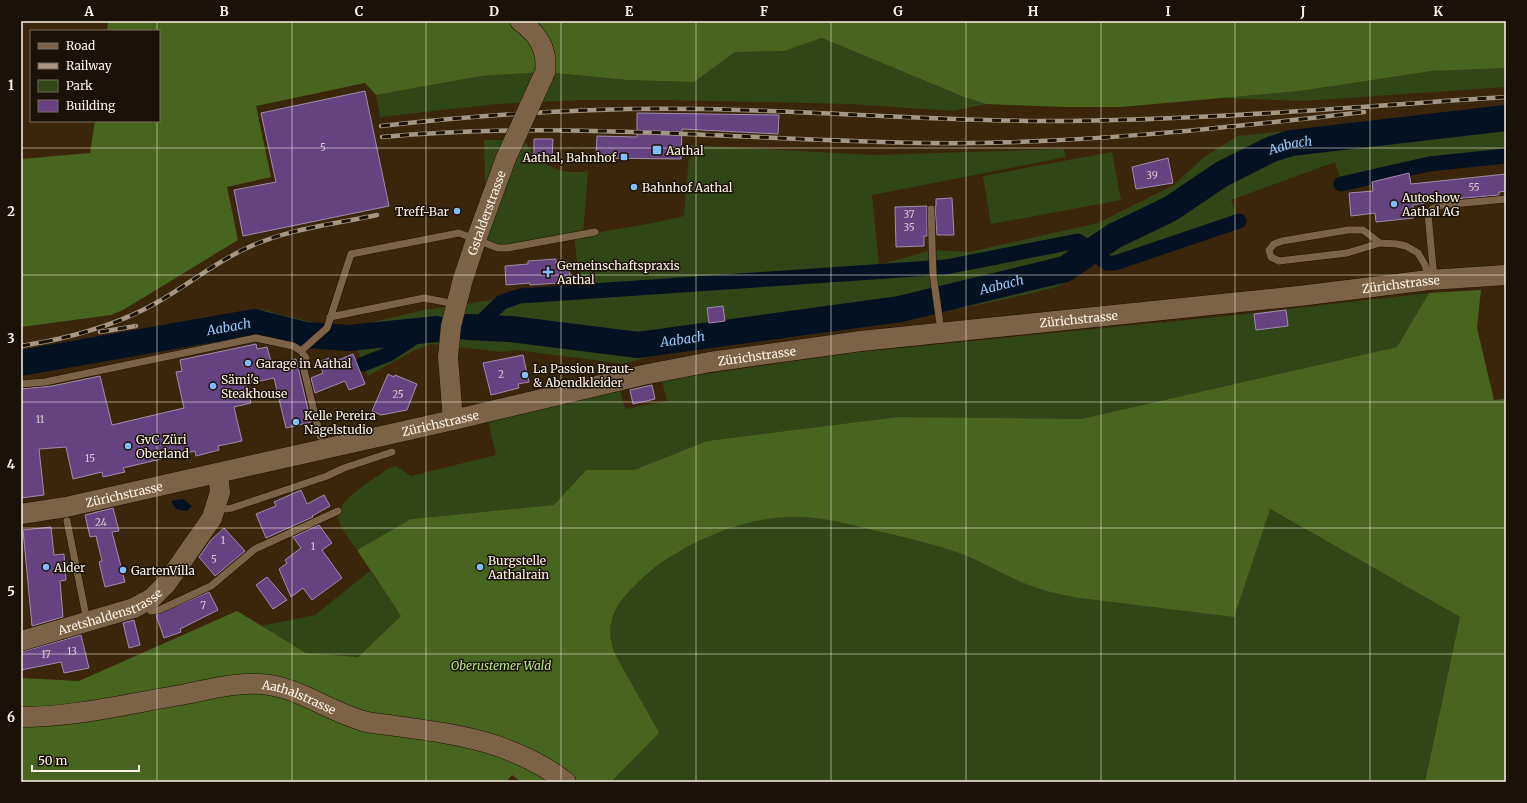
<svg xmlns="http://www.w3.org/2000/svg" width="1527" height="803" viewBox="0 0 1527 803" font-family="Merriweather,serif">
<rect width="100%" height="100%" fill="#3c260b"/>
<!-- green -->
<path fill="#314617" d="M822,38L964,97L986,104L953,111L850,104L666,100H582L496,104L380,117L376,95L481,76L545,72L627,80L694,82L735,52L784,51Z
M1506,68V87L1303,101L1221,98L1300,91L1432,71Z
M1506,109V159L1420,168L1343,187L1335,162L1231,200L1239,223L1119,265H1107L1097,259L1078,275L1056,287C968,310 878,323 789,336C735,343 677,346 625,364L516,350L502,352L431,344L413,351L368,376L357,349L329,348L252,331L21,376V353L134,336L267,310L277,314L343,329L424,310L520,296L581,293L574,237L507,248L476,240L486,210L484,140H524C528,146 532,153 537,158C551,170 571,175 588,171L583,235L653,223L684,216L690,145L872,155L1064,149L1066,157L872,195L879,265L932,250L969,252L1098,223L1174,185L1204,157L1238,136Z
M1112,152L1121,200L991,224L983,176Z
M1429,293L1397,347L1081,419L898,417L707,441L634,470H586L554,505L411,519L357,550C350,540 341,529 338,518C335,501 376,478 389,468L396,466L411,476L496,455L486,412L618,381L625,409L667,401L662,380L858,352L1227,316Z
M1269,509L1460,617L1425,782H611L658,733L614,652C602,618 620,599 644,577C683,543 750,512 802,517C829,519 854,526 880,532C906,538 933,543 959,553C985,563 1010,577 1036,588Z
M370,571L401,616L358,657L306,653L261,626L315,615Z"/>
<!-- forest -->
<path fill="#47651e" d="M108,21H1506V68L1432,71L1300,91L1121,107H1066L986,104L964,97L822,38L784,51L735,52L694,82L627,80L545,72L481,76L376,95L365,83L256,106L271,177L227,187L238,240L123,310L111,315L21,327V159L90,153L95,121H159V31H107Z
M1481,290L1477,328L1494,400L1506,399V782H1425L1460,617L1270,509L1234,617L1080,598C1066,595 1051,593 1037,588C1010,579 986,563 959,553C934,544 907,538 881,532C855,526 828,518 801,517C750,514 684,542 646,575C621,598 602,617 614,652L659,733L611,782H521L512,775L506,782H21V678L79,681L237,611L306,653L358,657L401,616L357,550L411,519L554,505L586,470H634L707,441L898,417L1081,419L1397,347L1429,293Z"/>
<!-- water -->
<path fill="#031223" d="M183,499L192,506L187,511L176,509L171,501Z"/>
<g fill="none" stroke-linecap="round" stroke-linejoin="round">
<!-- canal -->
<path stroke="#031223" stroke-width="15" d="M1341,184L1429,164L1506,156
M476,327L502,302L520,296L946,267L1078,241L1107,263H1115L1239,221
M363,364L389,354L427,329"/>
<!-- river -->
<g stroke="#031223" stroke-width="26">
<path id="s1" d="M466,327L511,329L638,345L900,309L1065,269L1114,236L1170,209L1222,174L1272,149L1291,143L1506,118"/>
<path id="s2" d="M21,363L254,322L306,335L349,338L437,329"/>
</g>
</g>
<!-- building -->
<path fill="#664380" stroke="#9f8dae" d="M365,91L389,206L243,236L234,190L276,182L261,113Z
M637,113L779,115L778,134L682,129L681,159L596,158L597,136L637,137Z
M534,139H553L552,161L534,162Z
M1168,158L1173,183L1136,189L1132,167Z
M1409,173L1411,184L1506,174V191L1499,192V195L1442,200L1413,205L1414,218L1376,222L1375,213L1351,216L1349,193L1373,191L1372,182Z
M952,198L954,235H937L935,206H936V199Z
M927,206V236H924V246L896,247L895,207Z
M556,259V263L569,262L570,278L558,279V283L530,285V283L506,285L505,266L528,264V261Z
M723,306L725,321L709,323L707,308Z
M1286,310L1288,326L1256,330L1254,314Z
M256,344L257,349L267,347L272,365L296,359L311,422L286,428L274,378L246,384L251,403L234,407L242,441L218,446L219,450L196,456L195,451L123,468L125,472L103,477L102,472L73,479L66,447L39,449L44,495L21,498V389L52,386L100,376L112,425L184,408L176,372L182,371L180,360Z
M353,354L365,384L349,390L345,381L315,393L311,378L323,373L319,362L329,358L331,363Z
M523,355L529,382L518,384L519,388L491,395L483,363Z
M388,374L394,377L395,375L417,384L407,410L381,415L372,411Z
M652,385L655,399L633,404L630,390Z
M301,490L307,504L324,495L330,506L312,516L313,517L266,538L256,514L276,506L274,502Z
M113,508L119,531L112,532L125,582L105,587L99,562L102,561L96,536L90,537L85,515Z
M319,525L332,543L322,550L342,578L312,600L303,588L291,597L279,569L287,563L285,560L301,548L293,537Z
M51,527L54,555L64,554L66,580L60,581L63,617L32,626L23,530Z
M224,528L245,551L215,576L199,557L211,540Z
M267,577L287,600L273,609L256,585Z
M209,592L218,610L180,629L181,632L164,638L156,615Z
M134,620L140,645L129,648L123,623Z
M81,635L89,668L64,673L61,662L21,670V652Z"/>
<g fill="none" stroke-linecap="round" stroke-linejoin="round">
<!-- lane casing -->
<g stroke="#1f1000" stroke-width="8">
<path id="lane" d="M931,209L933,274L941,331
M1380,243L1363,230H1348L1282,241L1274,244L1269,250L1271,257L1279,261L1347,253L1380,243L1397,244L1406,246L1418,253L1425,265L1429,279
M1434,278L1428,214L1432,209L1442,205L1506,199
M330,317L424,298L456,304
M301,351L327,328L351,254L459,233L498,248H507L595,232
M21,384L45,382L256,338L293,346L301,351L306,358L304,370L320,436
M217,506L226,509L232,508L327,476L344,468L392,452
M67,521L87,621
M144,604L151,611L159,610L211,586L255,549L338,511"/>
</g>
<!-- secondary casing -->
<g stroke="#1f1000" stroke-width="21">
<g id="secondary">
<path d="M520,21C538,34 548,49 545,72"/>
<path id="s3" d="M453,420L448,357L451,326L463,279L476,240L506,158"/>
<path id="s4" d="M21,514L66,507L453,420L643,375L710,362L861,341L1299,296L1429,280L1506,275"/>
<path id="s5" d="M21,641L134,608L152,598L166,584L212,518L220,492L218,473"/>
<path id="s6" d="M21,717C77,717 131,703 186,694C211,689 236,682 261,684C297,686 331,713 367,722C440,733 504,735 566,782"/>
</g>
</g>
<!-- lane -->
<use href="#lane" stroke="#7c6348" stroke-width="7"/>
<!-- secondary -->
<use href="#secondary" stroke="#7c6348" stroke-width="20"/>
<!-- rail casing -->
<g stroke="#a69682" stroke-width="4.5">
<path id="rail" d="M381,126C488,114 595,107 703,109C812,111 922,120 1031,121C1190,122 1348,107 1506,97
M382,137C562,120 741,140 921,143C1070,145 1217,129 1364,112
M100,332L136,326
M44,342C83,334 121,323 156,303C187,286 215,262 247,248C287,229 334,224 377,215
M21,346L49,341"/>
</g>
<!-- rail -->
<use href="#rail" stroke="#1b1207" stroke-width="3" stroke-dasharray="9" stroke-linecap="butt"/>
<!-- secondary-bridge casing -->
<g stroke="#1f1000" stroke-width="21" stroke-linecap="butt">
<path id="secondary-bridge" d="M506,158L545,72"/>
</g>
<!-- secondary-bridge -->
<use href="#secondary-bridge" stroke="#7c6348" stroke-width="20"/>
</g>
<!-- grid -->
<path fill="none" stroke="#fef3e6" stroke-width="1" stroke-opacity="0.55" d="M157,21V31M292,21V782M426,21V782M561,21V782M696,21V782M831,21V782M966,21V782M1101,21V782M1235,21V782M1370,21V782M157,121V782M21,148H1506M21,275H1506M21,402H1506M21,528H1506M21,654H1506"/>
<!-- markers -->
<g fill="#80bdfa" stroke="#1b1207" stroke-width="1.5">
<rect x="652" y="145" width="10" height="10" rx="2"/>
<rect x="620" y="153" width="8" height="8" rx="2"/>
<circle cx="634" cy="187" r="4"/>
<circle cx="1394" cy="204" r="4"/>
<circle cx="457" cy="211" r="4"/>
<path d="M546 266h4v4h4v4h-4v4h-4v-4h-4v-4h4z"/>
<circle cx="248" cy="363" r="4"/>
<circle cx="525" cy="375" r="4"/>
<circle cx="213" cy="386" r="4"/>
<circle cx="296" cy="422" r="4"/>
<circle cx="128" cy="446" r="4"/>
<circle cx="46" cy="567" r="4"/>
<circle cx="480" cy="567" r="4"/>
<circle cx="123" cy="570" r="4"/>
</g>
<g text-anchor="middle" dominant-baseline="central" stroke-width="3" stroke-linejoin="round" paint-order="stroke">
<!-- number labels -->
<g font-size="10" fill="#d8c7cc">
<text x="323" y="147">5</text>
<text x="1152" y="175">39</text>
<text x="1474" y="187">55</text>
<text x="909" y="214">37</text>
<text x="909" y="227">35</text>
<text x="501" y="374">2</text>
<text x="398" y="394">25</text>
<text x="40" y="419">11</text>
<text x="90" y="458">15</text>
<text x="101" y="522">24</text>
<text x="223" y="540">1</text>
<text x="313" y="546">1</text>
<text x="214" y="559">5</text>
<text x="203" y="605">7</text>
<text x="72" y="651">13</text>
<text x="46" y="654">17</text>
</g>
<!-- poi labels -->
<g font-size="12" fill="#fef3e6" stroke="#1b1207" text-anchor="start">
<text x="666" y="150">Aathal</text>
<text x="616" y="157" text-anchor="end">Aathal, Bahnhof</text>
<text x="642" y="187">Bahnhof Aathal</text>
<text x="1402" y="197">Autoshow<tspan x="1402" dy="14">Aathal AG</tspan></text>
<text x="449" y="211" text-anchor="end">Treff-Bar</text>
<text x="557" y="265">Gemeinschaftspraxis<tspan x="557" dy="14">Aathal</tspan></text>
<text x="256" y="363">Garage in Aathal</text>
<text x="533" y="368">La Passion Braut-<tspan x="533" dy="14">&amp; Abendkleider</tspan></text>
<text x="221" y="379">Sämi's<tspan x="221" dy="14">Steakhouse</tspan></text>
<text x="304" y="415">Kelle Pereira<tspan x="304" dy="14">Nagelstudio</tspan></text>
<text x="136" y="439">GvC Züri<tspan x="136" dy="14">Oberland</tspan></text>
<text x="488" y="560">Burgstelle<tspan x="488" dy="14">Aathalrain</tspan></text>
<text x="54" y="567">Alder</text>
<text x="131" y="570">GartenVilla</text>
</g>
<!-- street labels -->
<g font-size="12" fill="#fef3e6" stroke="#1b1207">
<text stroke="none"><textPath href="#s3" startOffset="213">Gstalderstrasse</textPath></text>
<text stroke="none"><textPath href="#s4" startOffset="1401">Zürichstrasse</textPath></text>
<text stroke="none"><textPath href="#s4" startOffset="1077">Zürichstrasse</textPath></text>
<text stroke="none"><textPath href="#s4" startOffset="753">Zürichstrasse</textPath></text>
<text stroke="none"><textPath href="#s4" startOffset="429">Zürichstrasse</textPath></text>
<text stroke="none"><textPath href="#s4" startOffset="105">Zürichstrasse</textPath></text>
<text stroke="none"><textPath href="#s5" startOffset="94">Aretshaldenstrasse</textPath></text>
<text stroke="none"><textPath href="#s6" startOffset="283">Aathalstrasse</textPath></text>
</g>
<!-- park labels -->
<g font-size="12" font-style="italic" fill="#b8e584" stroke="#1b1207">
<text x="501" y="665">Oberustemer Wald</text>
</g>
<!-- water labels -->
<g font-size="13" font-style="italic" fill="#9ac7f5" stroke="#1b1207">
<text stroke="none"><textPath href="#s1" startOffset="866">Aabach</textPath></text>
<text stroke="none"><textPath href="#s1" startOffset="542">Aabach</textPath></text>
<text stroke="none"><textPath href="#s2" startOffset="211">Aabach</textPath></text>
<text stroke="none"><textPath href="#s1" startOffset="218">Aabach</textPath></text>
</g>
</g>
<!-- border -->
<rect width="1527" height="803" fill="none" stroke="#1b1207" stroke-width="44"/>
<!-- legend -->
<rect x="30" y="30" width="130" height="92" fill="#1b1207" stroke="#766c60"/>
<rect x="38" y="43" width="20" height="6" fill="#7c6348" stroke="#766c60"/>
<text x="66" y="50" font-size="12" fill="#fef3e6">Road</text>
<rect x="38" y="63" width="20" height="6" fill="#a69682" stroke="#766c60"/>
<text x="66" y="70" font-size="12" fill="#fef3e6">Railway</text>
<rect x="38" y="80" width="20" height="12" fill="#314617" stroke="#766c60"/>
<text x="66" y="90" font-size="12" fill="#fef3e6">Park</text>
<rect x="38" y="100" width="20" height="12" fill="#664380" stroke="#766c60"/>
<text x="66" y="110" font-size="12" fill="#fef3e6">Building</text>
<!-- scale -->
<path d="M32 765v6h107v-6" fill="none" stroke="#fef3e6" stroke-width="2"/>
<text x="38" y="765" font-size="12" fill="#fef3e6" stroke="#1b1207" stroke-width="3" paint-order="stroke">50 m</text>
<rect x="22" y="22" width="1483" height="759" fill="none" stroke="#fef3e6" stroke-width="1.5"/>
<g font-size="13" text-anchor="middle" font-weight="bold" fill="#fef3e6">
<text x="89" y="16">A</text>
<text x="224" y="16">B</text>
<text x="359" y="16">C</text>
<text x="494" y="16">D</text>
<text x="629" y="16">E</text>
<text x="764" y="16">F</text>
<text x="898" y="16">G</text>
<text x="1033" y="16">H</text>
<text x="1168" y="16">I</text>
<text x="1303" y="16">J</text>
<text x="1438" y="16">K</text>
<text x="11" y="90">1</text>
<text x="11" y="216">2</text>
<text x="11" y="343">3</text>
<text x="11" y="469">4</text>
<text x="11" y="596">5</text>
<text x="11" y="722">6</text>
</g>
</svg>
